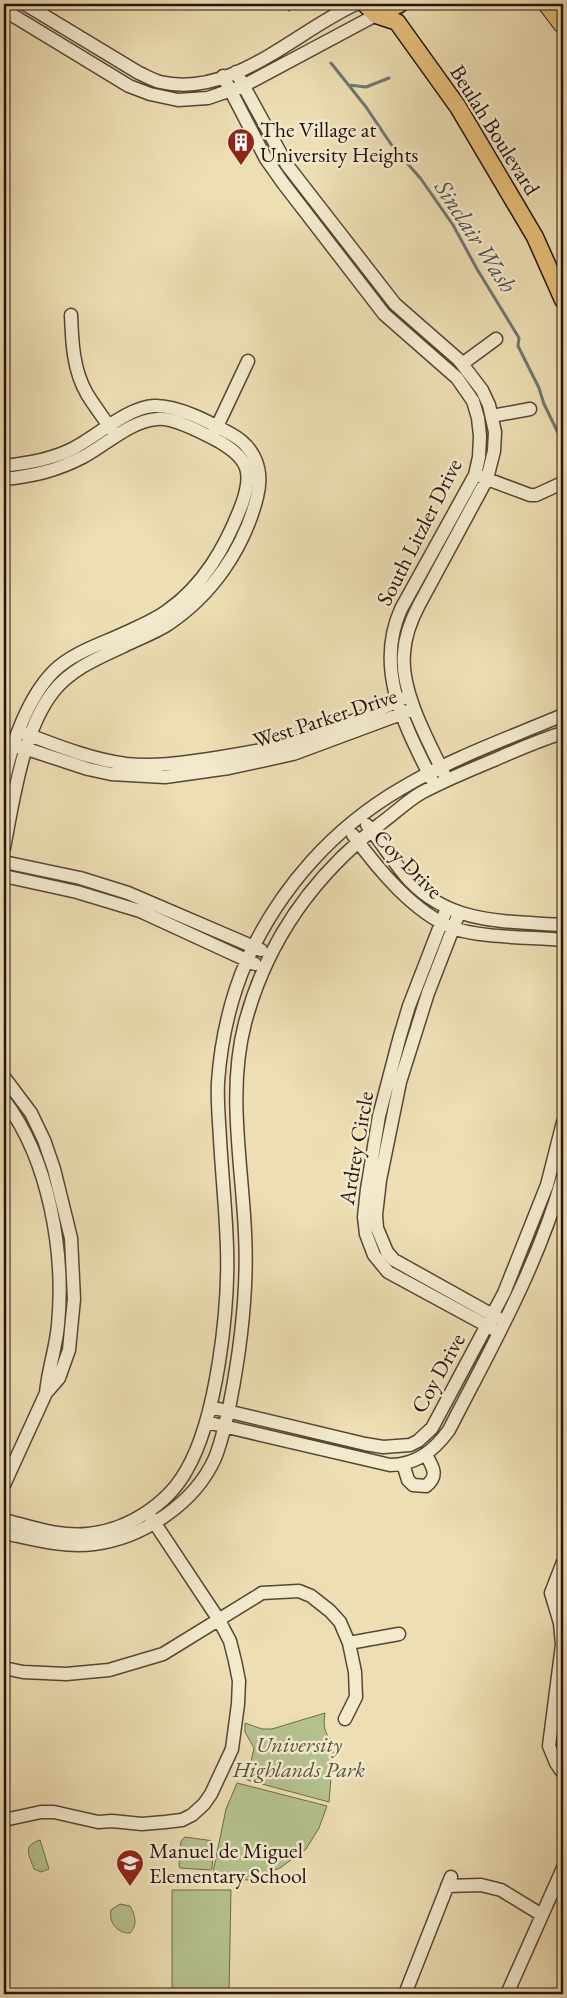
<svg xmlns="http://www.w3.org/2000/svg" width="567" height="1998" viewBox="0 0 567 1998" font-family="'EB Garamond',serif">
<rect width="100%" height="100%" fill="#eddeb3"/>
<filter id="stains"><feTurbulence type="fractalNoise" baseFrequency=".004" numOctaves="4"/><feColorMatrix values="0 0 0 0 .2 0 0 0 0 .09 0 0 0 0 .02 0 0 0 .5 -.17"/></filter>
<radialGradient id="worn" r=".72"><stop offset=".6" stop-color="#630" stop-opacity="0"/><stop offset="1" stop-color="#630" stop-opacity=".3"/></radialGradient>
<!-- green -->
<path fill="#b5c28f" stroke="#6d6a4e" d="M325,1713C323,1725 324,1735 334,1742L329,1802L247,1780L254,1748L245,1732V1723L262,1729H272Z
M237,1783L327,1806L319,1828L306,1849L280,1868L248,1880L212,1877L226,1809Z
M185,1837L214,1841L212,1869L210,1870L180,1868L179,1865L181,1841Z
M40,1840L49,1869L41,1872L34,1869C30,1856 21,1846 40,1840Z
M172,1890H231L229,1994H172Z
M120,1904L130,1906C135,1915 138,1925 130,1933C118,1934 108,1922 111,1910Z"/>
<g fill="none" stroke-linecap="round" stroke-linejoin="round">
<!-- stream -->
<path stroke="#6f7774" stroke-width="3" d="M283,4L289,10
M331,63L366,107L393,147L421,179L453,225L477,269L519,338L518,346L539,388L544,404L563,443
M349,85L366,87L389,78"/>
<!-- minor casing -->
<g stroke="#574636" stroke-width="15">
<path id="minor" d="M25,4L139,73C146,76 153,80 160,82C232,99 296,31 356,4
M4,10L129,86L150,94L178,100L208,98L243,86L376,15
M236,72L287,165L395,304L459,360L482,390L489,405L495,432L494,451L487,479L419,605C411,620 405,636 404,653C400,691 428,740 444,774
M223,76L266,159L283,183L384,314L457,378L473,401L478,418L480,436L479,457L475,475L401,609C374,669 405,726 432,780
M71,315C72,342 73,370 87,394C95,407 105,420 114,433
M462,364L496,339
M492,416L530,409
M214,433L248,361
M4,466C27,463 50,460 72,449C96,437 128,407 154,406C178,405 211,423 231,434C255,447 264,470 257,497C244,549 212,595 167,625C154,633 138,639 124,646C98,658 71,669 53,692C23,730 13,801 4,848
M479,476L530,495H536L560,484
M4,479C33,476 56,471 83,457C106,445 130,421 157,419C174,417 205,434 220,442C249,459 253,473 242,504C226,546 204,585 167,611C152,622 133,629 116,637C95,646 70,655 54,671C28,697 11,745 4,780
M24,733C58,746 90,759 126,764C154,767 181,763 209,759C234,755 259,751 284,745C323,736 367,715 404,698
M18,746L88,769L111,774L165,777L229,768L293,754L409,711
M367,825C382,843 394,863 409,880C451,925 507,921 563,925
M353,835C378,869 413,912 453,928C480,938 533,937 563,940
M4,862L80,878L128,893L261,950
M4,876L77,892L140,911L255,964
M447,908L409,1006L400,1036L379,1116L367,1189L364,1217L366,1234L374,1255L388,1272L493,1329
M459,913L428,993L400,1082L380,1180L376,1215L377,1228L387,1252L394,1260L498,1318
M4,1077L31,1113L44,1140L54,1169L71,1238L74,1299L69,1350L59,1378L46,1393L4,1485
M4,1100C49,1159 65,1252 58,1325C56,1348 48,1370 46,1393
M210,1407L365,1444L383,1447L410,1445L418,1441L432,1428L504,1293L547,1185L563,1122
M206,1422L390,1465C416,1465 434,1451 449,1430C491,1348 538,1266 563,1176
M403,1464L408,1480L413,1485L426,1486C439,1476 433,1467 426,1455
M4,1520C32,1527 59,1537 88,1534C127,1530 167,1505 186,1471C217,1419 229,1308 227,1248C226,1212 222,1175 220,1139C219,1120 217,1101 218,1082C221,1040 230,999 247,960C280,888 333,828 402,788C452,758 509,738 563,715
M4,1533C33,1539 64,1548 94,1544C143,1538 195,1503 215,1458C222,1441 226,1421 230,1403C241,1347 248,1290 245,1233C242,1163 227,1092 245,1023C267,940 313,876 380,824C394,814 407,801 421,793C445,780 470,770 494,760C517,750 539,740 563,733
M563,1562L551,1593L560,1623L562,1645L549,1746L556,1763L563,1773
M349,1643L399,1634
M4,1668L23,1672L66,1674L109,1670L163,1654L262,1593L299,1591L311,1596L330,1611L340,1622L349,1643L355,1672L356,1697L345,1719
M4,1820L41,1812H54L98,1822L112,1821L142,1824L165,1822L182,1820L192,1815L204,1804L211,1794L232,1749L238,1704L239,1681L235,1661L230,1641L219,1620L150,1516
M447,1886L481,1885L501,1890L542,1915
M405,1994L451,1877
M507,1994L563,1868"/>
</g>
<!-- major casing -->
<g stroke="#25130d" stroke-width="19">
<path id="major" d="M365,4L376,15L397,22L458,107L535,237L563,300
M376,15L400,4"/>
</g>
<!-- highway casing -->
<g stroke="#25130d" stroke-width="21">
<path id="highway" d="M548,4L563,24"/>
</g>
<!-- minor -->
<use href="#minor" stroke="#f3eace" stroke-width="12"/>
<!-- major -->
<use href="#major" stroke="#e6bf7a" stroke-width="16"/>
<!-- highway -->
<use href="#highway" stroke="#e6bf7a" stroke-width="19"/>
</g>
<!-- icons -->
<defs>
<g id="building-pin" transform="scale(1.4375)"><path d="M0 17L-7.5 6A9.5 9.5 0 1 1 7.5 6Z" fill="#8f2418" stroke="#f3eace"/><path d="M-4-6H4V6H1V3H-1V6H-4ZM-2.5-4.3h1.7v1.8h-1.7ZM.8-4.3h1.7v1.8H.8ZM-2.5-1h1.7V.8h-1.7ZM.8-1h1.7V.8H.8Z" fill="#fff"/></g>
<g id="school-pin" transform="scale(1.4375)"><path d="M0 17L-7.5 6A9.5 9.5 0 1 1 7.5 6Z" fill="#8f2418" stroke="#f3eace"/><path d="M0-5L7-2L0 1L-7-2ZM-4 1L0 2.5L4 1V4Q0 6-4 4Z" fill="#fff"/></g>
</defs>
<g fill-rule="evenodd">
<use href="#building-pin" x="241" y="142"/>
<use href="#school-pin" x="130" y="1863"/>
</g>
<g text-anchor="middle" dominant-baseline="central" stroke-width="5" stroke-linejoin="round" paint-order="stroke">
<!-- poi labels -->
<g font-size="22" fill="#25130d" stroke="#f3eace" text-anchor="start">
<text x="260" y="129">The Village at<tspan x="260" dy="25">University Heights</tspan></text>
<text x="149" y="1850">Manuel de Miguel<tspan x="149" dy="25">Elementary School</tspan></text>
</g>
<!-- street labels -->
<g font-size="22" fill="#25130d" stroke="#f3eace">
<text transform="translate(495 130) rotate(58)">Beulah Boulevard</text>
<text transform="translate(419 532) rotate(-63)">South Litzler Drive</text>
<text transform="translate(325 718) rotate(-18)">West Parker Drive</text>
<text transform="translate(408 864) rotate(45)">Coy Drive</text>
<text transform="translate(356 1148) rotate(-80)">Ardrey Circle</text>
<text transform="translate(438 1373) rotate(-61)">Coy Drive</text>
</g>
<!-- park labels -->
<g font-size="22" font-style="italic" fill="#57503a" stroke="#f3eace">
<text x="299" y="1744">University<tspan x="299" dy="25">Highlands Park</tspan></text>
</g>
<!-- water labels -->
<g font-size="24" font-style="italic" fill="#504d49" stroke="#f3eace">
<text transform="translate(476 236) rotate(57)">Sinclair Wash</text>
</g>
</g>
<!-- margin -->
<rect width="567" height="1998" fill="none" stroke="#eddeb3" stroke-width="20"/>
<rect x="5" y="5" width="557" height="1988" fill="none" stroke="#25130d" stroke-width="2.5"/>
<rect x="10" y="10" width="547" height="1978" fill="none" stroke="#25130d"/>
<rect width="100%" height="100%" filter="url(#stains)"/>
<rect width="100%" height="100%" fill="url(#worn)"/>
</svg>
